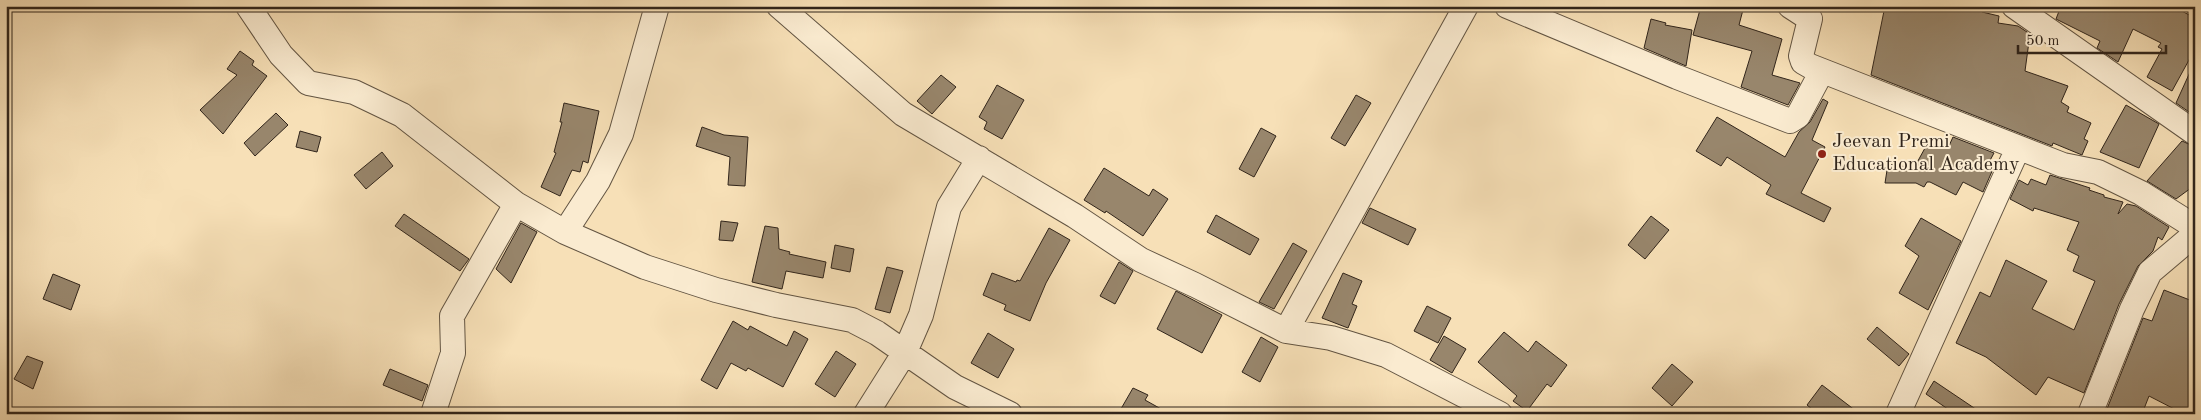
<svg xmlns="http://www.w3.org/2000/svg" width="2201" height="420" viewBox="0 0 2201 420" font-family="'Old Standard TT',serif">
<rect width="100%" height="100%" fill="#f7e0b7"/>
<filter id="stains"><feTurbulence type="fractalNoise" baseFrequency=".004" numOctaves="4"/><feColorMatrix values="0 0 0 0 .2 0 0 0 0 .09 0 0 0 0 .02 0 0 0 .5 -.17"/></filter>
<radialGradient id="worn" r=".72"><stop offset=".6" stop-color="#630" stop-opacity="0"/><stop offset="1" stop-color="#630" stop-opacity=".3"/></radialGradient>
<!-- building -->
<path fill="#98866c" stroke="#31251b" d="M1701,6H1744L1739,25L1782,39L1772,75L1800,83L1788,105L1741,87L1752,51L1693,35Z
M1885,6H1969L1982,11V12L1999,16L1998,23L2018,26L2030,34L2025,71L2068,86L2061,102L2069,107L2067,112L2091,123L2084,139L2088,141L2082,155L2053,143L2052,146L1871,75Z
M2061,6H2172L2195,18V49L2172,91L2147,77L2162,49L2158,47L2161,43L2133,29L2118,62L2097,48L2100,41L2056,19Z
M1651,19L1666,23L1665,25L1692,30L1686,66L1644,48Z
M240,51L254,61L252,65L267,76L223,134L200,110L237,75L227,69Z
M2195,61V116L2176,103Z
M941,75L956,87L932,114L917,101Z
M997,85L1024,100L1002,139L984,129L987,122L979,117Z
M1356,95L1371,103L1345,146L1331,138Z
M1823,99L1828,102L1812,140L1825,147L1801,193L1831,208L1824,222L1766,194L1771,185L1727,157L1721,166L1696,151L1717,117L1785,157L1799,132L1810,122Z
M564,103L599,111L588,163L583,161L580,172L572,170L560,196L541,187L556,153L554,152L562,122H560Z
M2126,105L2159,124L2139,168L2100,152Z
M276,113L288,125L255,156L244,143Z
M702,127L724,135L748,137L745,186L728,185L730,157L696,146Z
M1261,128L1276,136L1254,177L1239,169Z
M300,131L321,137L317,152L296,147Z
M1953,137L1994,153L1987,166L1993,169L1983,192L1963,182L1956,195L1930,182H1927L1924,187L1916,183H1885L1888,164L1914,168L1930,139L1948,148Z
M2182,141L2195,147V185L2176,199L2147,181Z
M382,152L393,166L366,189L354,175Z
M1104,168L1149,196L1153,189L1168,199L1143,236L1106,211L1105,213L1084,200Z
M2050,175L2090,188L2089,190L2104,195V197L2123,202L2118,214L2127,204L2136,206L2169,227L2162,240L2158,237L2153,251L2138,266L2119,304L2084,393L2048,377L2036,395L1986,357L1956,343L1980,292L1990,297L2006,260L2047,281L2032,309L2074,330L2095,281L2073,271L2079,256L2067,250L2079,222L2034,208L2033,211L2010,199L2019,180L2028,185L2031,179L2046,185Z
M1370,208L1416,229L1408,245L1362,223Z
M404,214L469,259L460,271L395,226Z
M1216,215L1259,239L1250,255L1207,232Z
M1651,216L1669,230L1645,259L1628,245Z
M1921,218L1961,241L1928,310L1899,293L1919,256L1905,246Z
M721,221L738,223L733,241L719,240Z
M521,223L537,232L511,283L496,269Z
M765,226L778,228L779,249L790,252L789,254L826,262L823,278L786,271L782,289L752,282Z
M1049,228L1070,240L1046,283L1030,321L1004,310L1006,305L983,295L992,273L1016,282L1017,280L1020,281Z
M1293,243L1307,251L1274,309L1259,302Z
M835,245L854,249L850,272L831,268Z
M1119,262L1133,271L1115,304L1100,296Z
M887,267L903,271L890,313L875,309Z
M1343,273L1362,281L1352,304L1357,306L1348,328L1322,318Z
M53,274L80,285L71,310L43,299Z
M2164,290L2195,302V414H2184L2149,396L2142,414H2105L2143,318L2152,321Z
M1176,291L1222,315L1202,353L1157,329Z
M1427,306L1451,318L1438,343L1414,331Z
M733,321L748,330L750,326L787,346L794,331L808,339L783,387L748,368L746,371L731,363L717,389L701,380Z
M1877,327L1909,354L1899,366L1867,339Z
M1504,332L1528,352L1536,341L1567,365L1551,387L1547,384L1527,411L1513,401L1517,396L1478,362Z
M988,333L1014,349L998,378L971,363Z
M1444,336L1466,349L1452,373L1430,360Z
M1261,337L1278,347L1260,382L1242,372Z
M836,351L856,364L835,397L815,384Z
M27,356L43,362L33,389L14,379Z
M1672,364L1693,382L1672,406L1652,388Z
M390,369L428,385L422,401L383,385Z
M1934,381L1983,414H1955L1926,394Z
M1822,385L1860,414H1818L1807,405Z
M1133,388L1148,395L1145,400L1170,414H1118Z"/>
<g fill="none" stroke-linecap="round" stroke-linejoin="round">
<!-- minor casing -->
<g stroke="#625442" stroke-width="26">
<path id="minor" d="M248,6L281,55L308,83L354,92L402,115L516,204L565,232L645,267L716,290L776,305L852,320L877,333L955,387L1010,414
M779,6L903,114L1075,216L1141,260L1195,285L1286,331L1331,338L1386,355L1500,414
M1507,6L1677,77L1790,121L1798,116L1822,71
M1790,6L1810,19L1801,56L1803,62L1810,66L2063,165L2098,172L2141,193L2195,227
M2014,6L2195,133
M565,232L598,181L621,134L657,6
M1286,331L1466,6
M433,414L453,353L452,316L516,204
M866,414L905,352L921,315L949,207L979,158
M1898,414L2018,148
M2090,414L2132,309L2150,272L2195,234"/>
</g>
<!-- minor -->
<use href="#minor" stroke="#faebd0" stroke-width="24"/>
</g>
<!-- markers -->
<circle fill="#8f2418" stroke="#faebd0" stroke-width="2" cx="1822" cy="154" r="5"/>
<g text-anchor="middle" dominant-baseline="central" stroke-width="4" stroke-linejoin="round" paint-order="stroke">
<!-- poi labels -->
<g font-size="20" fill="#31251b" stroke="#faebd0" text-anchor="start">
<text x="1832" y="142">Jeevan Premi<tspan x="1832" dy="23">Educational Academy</tspan></text>
</g>
</g>
<!-- margin -->
<rect width="2201" height="420" fill="none" stroke="#f7e0b7" stroke-width="25"/>
<rect x="8" y="8" width="2186" height="405" fill="none" stroke="#31251b" stroke-width="2.5"/>
<rect x="12" y="12" width="2176" height="395" fill="none" stroke="#31251b"/>
<!-- scale -->
<path d="M2018 45v8h148v-8" fill="none" stroke="#31251b" stroke-width="2.5"/>
<text x="2026" y="45" font-size="15" fill="#31251b" stroke="#faebd0" stroke-width="4" paint-order="stroke">50 m</text>
<rect width="100%" height="100%" filter="url(#stains)"/>
<rect width="100%" height="100%" fill="url(#worn)"/>
</svg>
